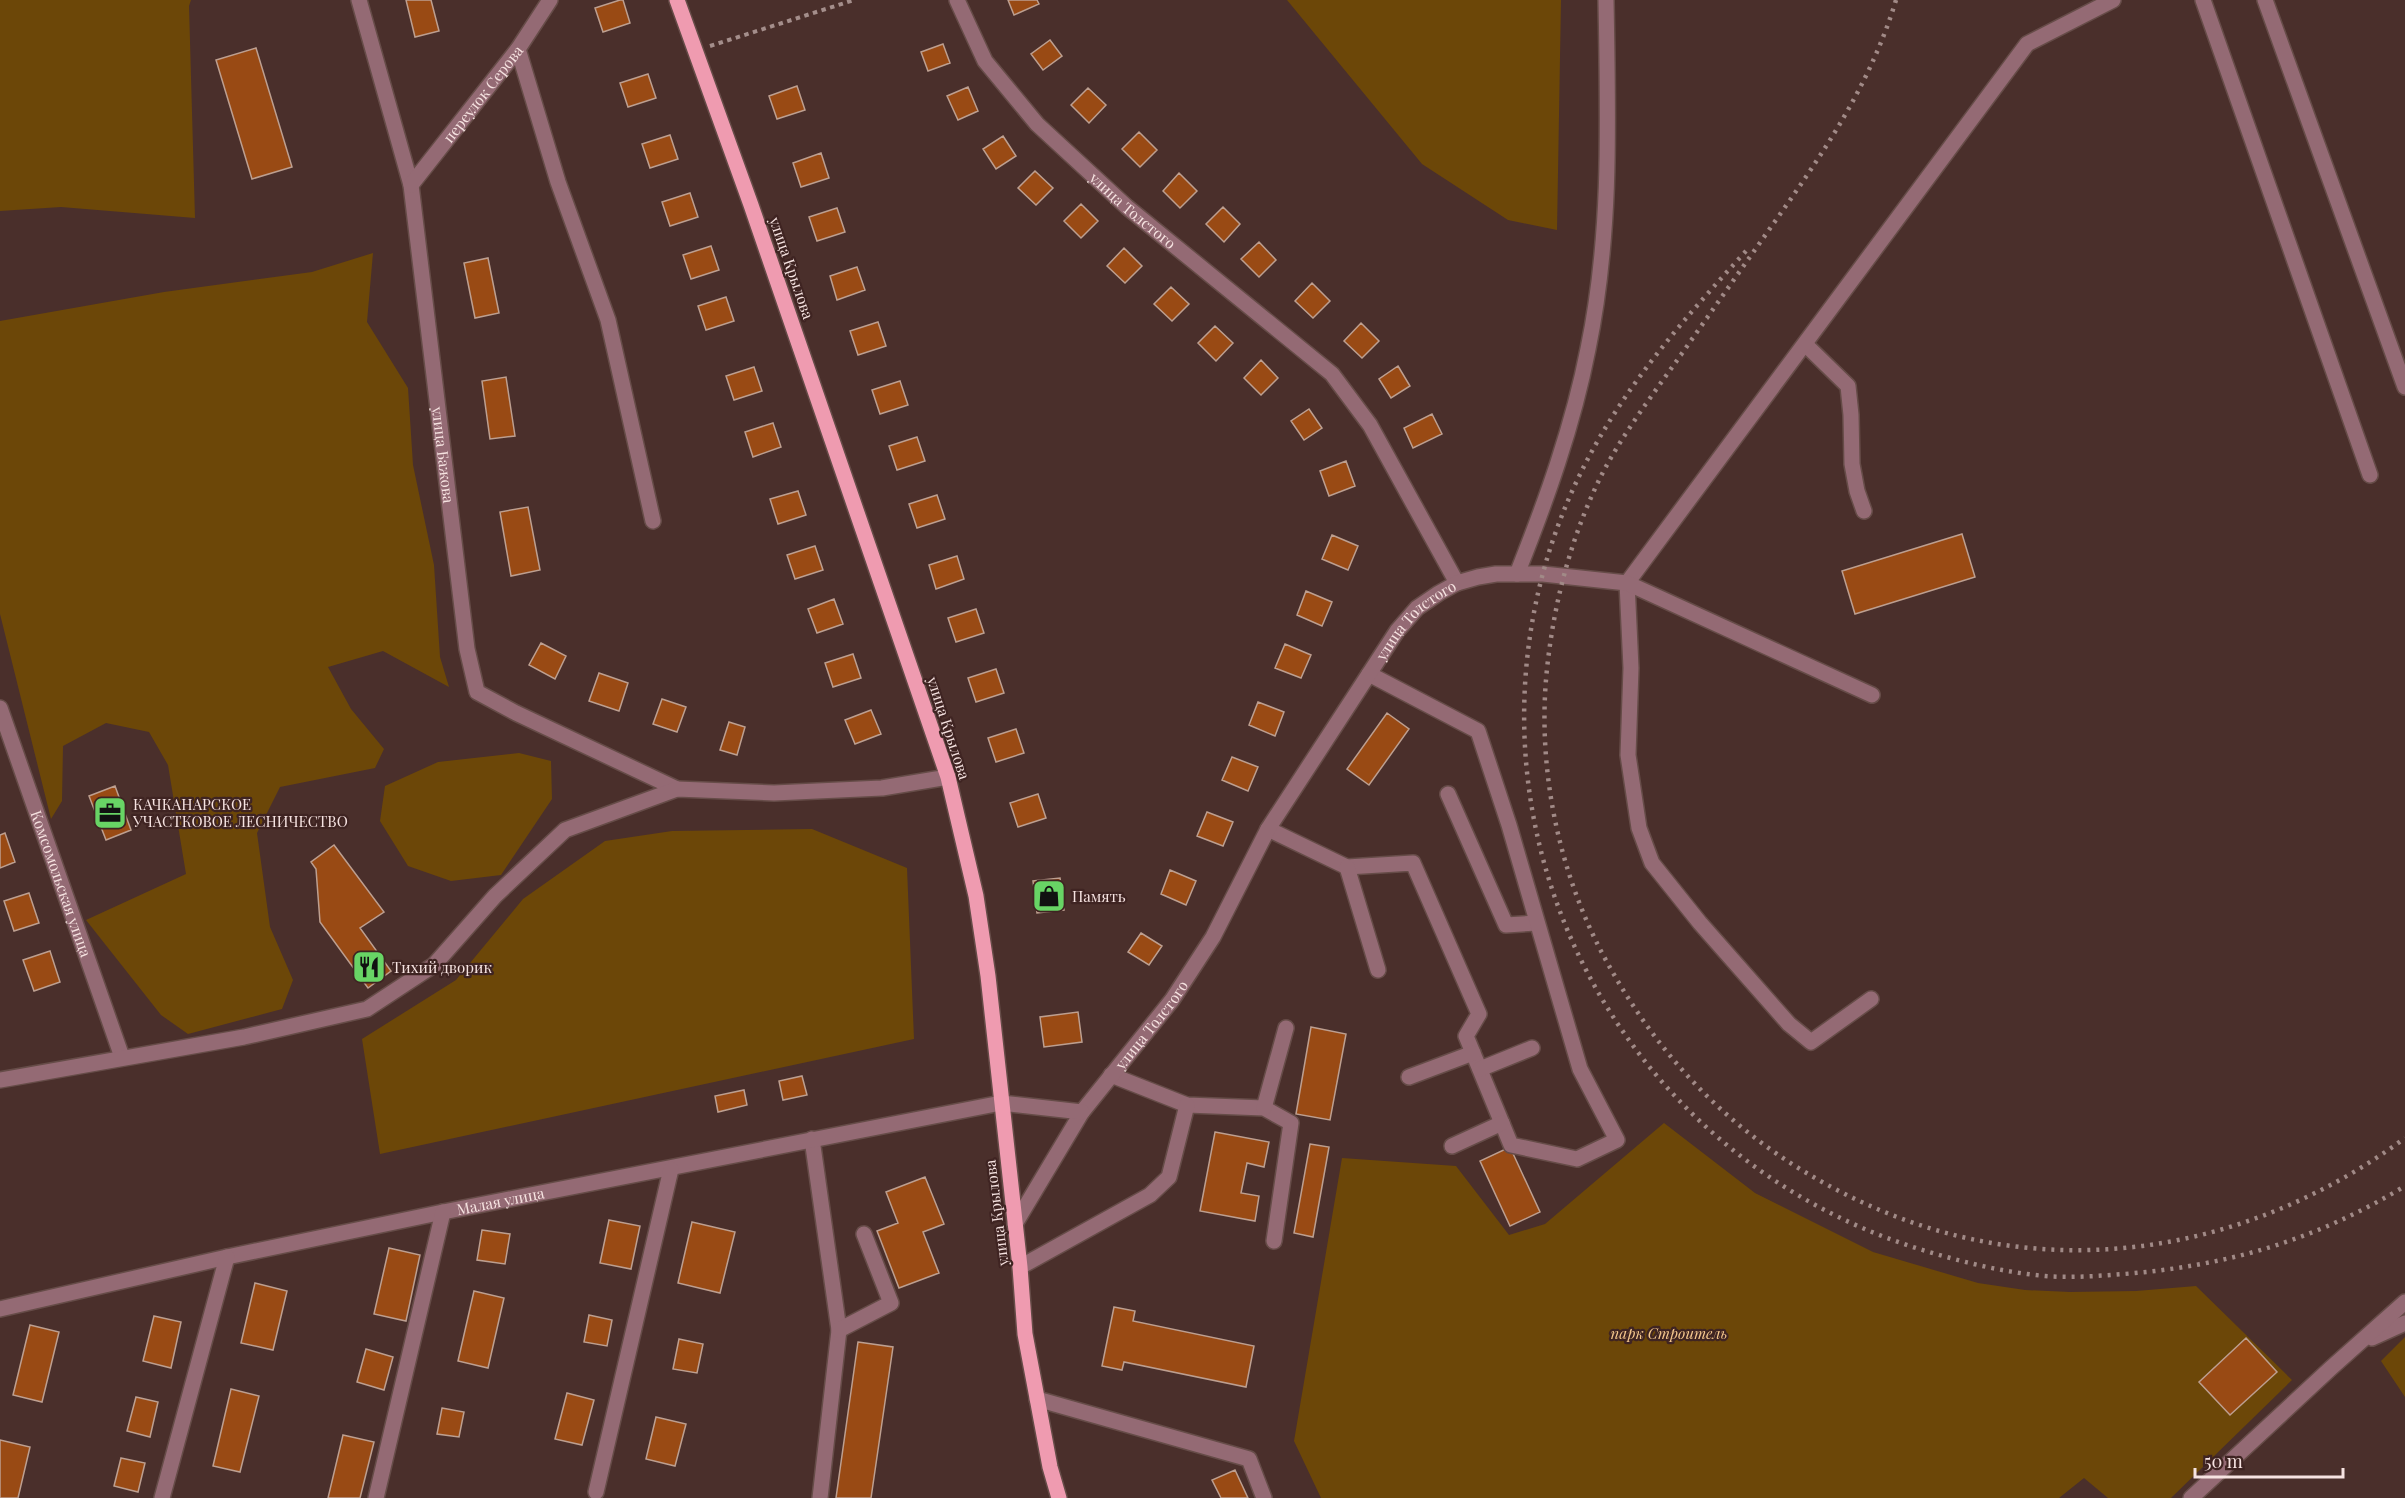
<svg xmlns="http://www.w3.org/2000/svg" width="2405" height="1498" viewBox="0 0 2405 1498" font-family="'Playfair Display',serif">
<rect width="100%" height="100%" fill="#4a2f2b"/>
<!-- green -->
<path fill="#6c4708" d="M0,0H191L189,6L195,218L61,207L0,211Z
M1287,0H1561L1557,230L1508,220L1422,164Z
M373,253L367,322L408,388L413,465L434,565L440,657L449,687L383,651L328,667L351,709L384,749L375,768L280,787L257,833L270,927L293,980L282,1009L188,1034L161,1015L86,920L186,874L168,765L149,732L106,723L63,746L62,801L51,819L0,614V321L164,292L312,272Z
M519,753L551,761L552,799L501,875L451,881L408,866L380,821L385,786L438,762Z
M812,829L907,868L914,1039L380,1154L362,1039L456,980L523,899L605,841L672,831Z
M1664,1123L1755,1193L1873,1252L1978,1283L2025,1290L2070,1292L2136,1291L2196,1286L2292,1380L2171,1498H2108L2084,1478L2059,1498H1321L1294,1441L1342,1158L1456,1166L1509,1235L1545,1224Z
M2405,1337V1397L2381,1361Z"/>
<!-- building -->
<path fill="#994a14" stroke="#bd9f90" stroke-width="1.5" d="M406,0H431L439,31L415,37Z
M620,0H623L630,23L603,32L595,8Z
M1008,0H1037L1039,4L1014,15Z
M1050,40L1062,56L1043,70L1031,54Z
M943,44L950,63L928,71L921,52Z
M256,48L292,167L252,179L216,60Z
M648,74L656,98L628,107L620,83Z
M797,86L805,110L777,119L769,96Z
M968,87L978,111L958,120L947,96Z
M1088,88L1106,105L1089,123L1071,105Z
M1139,132L1157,150L1140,167L1122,149Z
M670,135L678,159L650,168L642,144Z
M1003,136L1016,156L996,169L983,149Z
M821,153L829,178L801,187L793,163Z
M1035,171L1053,188L1036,205L1018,188Z
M1179,173L1197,191L1180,208L1163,191Z
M690,193L698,217L670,226L662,202Z
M1081,204L1098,221L1081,238L1064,221Z
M1223,207L1240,224L1224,242L1206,224Z
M837,208L845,232L817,241L809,217Z
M1259,242L1276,260L1259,277L1241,259Z
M711,246L719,270L691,279L683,255Z
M1124,248L1142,266L1125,283L1107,266Z
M488,258L499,313L475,318L464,263Z
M857,267L865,290L837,300L830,276Z
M1312,283L1330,301L1313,318L1295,301Z
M1171,287L1189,304L1172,321L1154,304Z
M726,297L734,321L706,330L698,306Z
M878,322L886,346L858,355L850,331Z
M1361,323L1379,341L1362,358L1344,341Z
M1215,326L1233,343L1216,361L1198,343Z
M1261,360L1278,378L1261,395L1244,378Z
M1398,366L1410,386L1391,398L1379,379Z
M754,367L762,391L734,400L726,376Z
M506,377L515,436L490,439L482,381Z
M900,381L908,405L880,414L872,390Z
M1309,409L1322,428L1304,440L1291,421Z
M1432,414L1442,434L1413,448L1404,428Z
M773,423L781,447L753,457L745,432Z
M917,437L925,461L897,470L889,446Z
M1346,461L1355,486L1329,496L1320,471Z
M798,491L806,515L778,524L770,499Z
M937,495L945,519L917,528L909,504Z
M528,507L540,570L511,576L500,512Z
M1962,534L1975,577L1855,614L1842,571Z
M1332,535L1358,546L1348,570L1322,559Z
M815,546L823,570L795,579L787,555Z
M957,556L964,579L936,589L929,565Z
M1306,591L1332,602L1322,626L1297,615Z
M834,599L843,624L817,633L808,609Z
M976,609L984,633L956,642L948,618Z
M541,643L566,656L555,679L529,665Z
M1285,644L1311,655L1301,678L1275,668Z
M853,654L861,678L833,687L825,663Z
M996,669L1004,693L976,702L968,678Z
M599,673L628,683L619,711L589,701Z
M662,699L686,707L677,732L653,724Z
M1258,702L1284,712L1275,736L1249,725Z
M871,710L881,734L855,744L845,720Z
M1387,713L1409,729L1369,785L1347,769Z
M729,722L745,727L737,755L720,750Z
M1016,729L1024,753L996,762L988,738Z
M1232,757L1258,767L1248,791L1222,780Z
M115,786L131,830L106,840L89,796Z
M1038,794L1046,818L1018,827L1010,803Z
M1207,812L1233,822L1223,846L1197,836Z
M5,833L15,862L0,868V835Z
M334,845L384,912L360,928L391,971L368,988L320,922L316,869L311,862Z
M1170,870L1196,881L1186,905L1161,894Z
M1060,878L1064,910L1037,913L1033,881Z
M29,893L39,923L14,931L4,901Z
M1141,933L1162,946L1149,965L1128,952Z
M50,951L60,982L34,991L23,960Z
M1078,1012L1082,1042L1044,1047L1040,1017Z
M1311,1027L1346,1034L1330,1120L1296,1114Z
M802,1076L807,1095L783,1100L779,1081Z
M744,1090L747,1105L718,1112L715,1096Z
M1215,1132L1269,1142L1264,1167L1247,1163L1241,1193L1259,1196L1255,1221L1200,1211Z
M1310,1144L1329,1147L1313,1237L1294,1233Z
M1510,1147L1540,1212L1510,1226L1480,1161Z
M925,1177L944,1224L923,1232L939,1273L899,1288L877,1231L898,1223L886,1192Z
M609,1220L640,1226L631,1269L600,1263Z
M692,1222L735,1232L720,1293L678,1283Z
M482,1230L510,1234L505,1264L477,1260Z
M389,1248L420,1255L406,1321L374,1314Z
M255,1283L287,1291L273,1350L241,1343Z
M474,1291L504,1298L488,1368L458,1361Z
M1114,1307L1135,1311L1133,1321L1254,1346L1246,1387L1124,1362L1122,1370L1102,1366Z
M589,1315L612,1320L607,1346L584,1342Z
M154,1316L181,1322L171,1368L143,1361Z
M30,1325L59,1332L42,1402L13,1395Z
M2246,1338L2277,1372L2230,1415L2199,1382Z
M679,1339L703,1344L697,1373L673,1369Z
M858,1342L893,1347L871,1498H836Z
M366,1349L393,1357L384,1390L357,1382Z
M231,1389L259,1396L240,1472L213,1466Z
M567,1393L594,1400L582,1445L555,1439Z
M136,1397L158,1402L150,1437L127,1431Z
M442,1408L464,1412L459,1437L437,1434Z
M656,1417L686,1424L675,1466L646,1459Z
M343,1435L374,1442L360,1498H328Z
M0,1440L30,1447L18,1498H0Z
M121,1458L145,1463L138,1492L114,1486Z
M1235,1470L1248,1498H1221L1212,1480Z"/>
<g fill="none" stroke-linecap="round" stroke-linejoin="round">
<!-- minor casing -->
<g stroke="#664c48" stroke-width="18">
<g id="minor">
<path id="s1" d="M359,0L411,185L467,649L477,692L516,713L677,789"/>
<path id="s2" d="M957,0L985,61L1037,124L1127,207L1332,374L1370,425L1457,583"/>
<path d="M2203,0L2370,475"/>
<path d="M2265,0L2405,387"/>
<path d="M518,49L558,182L608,320L653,521"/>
<path id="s3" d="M411,185L518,49L550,0"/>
<path d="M1806,345L1848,386L1851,415L1852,464L1857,491L1864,511"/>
<path d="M1517,574C1546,501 1573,426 1588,349C1612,234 1608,117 1606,0"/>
<path id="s4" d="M0,708L122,1057"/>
<path d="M1448,794L1506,925L1536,923"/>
<path d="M1268,829L1347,867L1413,863L1479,1014L1466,1036L1511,1145L1577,1159L1617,1140L1580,1069L1509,825L1478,731L1369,674"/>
<path d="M1347,867L1378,970"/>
<path d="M1871,999L1811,1042L1789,1024L1700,923L1652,863L1639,828L1628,755L1631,668L1627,583L2027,44L2113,0"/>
<path d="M1480,1069L1532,1048"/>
<path d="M1111,1075L1187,1105L1264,1108L1291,1123L1274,1241"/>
<path d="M1409,1077L1473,1053"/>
<path d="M0,1080L244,1037L367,1009L434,965L495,896L565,830L677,789L774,793L882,788L948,777"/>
<path d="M1264,1108L1286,1028"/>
<path d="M812,1139L839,1330L820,1498"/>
<path d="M1452,1146L1502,1123"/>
<path id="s5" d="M1015,1224L1082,1112L1172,1000L1213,937L1268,829L1397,631L1417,608L1439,593L1457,583L1478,577L1496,574H1543L1627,583L1872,695"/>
<path d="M1020,1267L1150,1195L1169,1177L1187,1105"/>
<path id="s6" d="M0,1309L227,1257L443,1212L1001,1103L1082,1112"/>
<path d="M839,1330L891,1303L864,1234"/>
<path d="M2372,1338L2405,1323"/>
<path d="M1037,1399L1249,1459L1264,1498"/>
<path d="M596,1492L671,1169"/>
<path d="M162,1498L227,1257"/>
<path d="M376,1498L443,1212"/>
<path d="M2191,1498L2331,1368L2405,1302"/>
</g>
</g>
<!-- major casing -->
<g stroke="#664c48" stroke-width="18">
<path id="major" d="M677,0L751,205L948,777L976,896L988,976L1020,1267L1025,1334L1050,1467L1059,1498"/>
</g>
<!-- path -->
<path stroke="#a48e8b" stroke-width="4" stroke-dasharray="4.5 4.5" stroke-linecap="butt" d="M710,46L854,0"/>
<!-- minor -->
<use href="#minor" stroke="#946a74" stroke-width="15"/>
<!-- major -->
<use href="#major" stroke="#ef9bb0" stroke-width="15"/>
<!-- rail -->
<path stroke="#a18a87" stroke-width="4.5" stroke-dasharray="3 6" stroke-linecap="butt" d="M1896,0C1870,86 1822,155 1771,227C1740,271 1709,315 1678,359C1651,397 1622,435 1601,476C1571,537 1554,602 1547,669C1537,764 1557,866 1601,951C1666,1075 1761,1163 1892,1215C2067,1284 2256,1248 2405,1138
M1746,251C1661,344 1589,427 1550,549C1457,844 1623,1155 1916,1248C1958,1261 2001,1272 2045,1276C2071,1278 2098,1276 2124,1274C2227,1266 2316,1240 2405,1186"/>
</g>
<!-- icons -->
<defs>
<g id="office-square" transform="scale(1.725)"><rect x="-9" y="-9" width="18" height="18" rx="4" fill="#68d465" stroke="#3f2422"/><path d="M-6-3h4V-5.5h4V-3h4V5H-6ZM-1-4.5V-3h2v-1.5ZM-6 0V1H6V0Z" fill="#111"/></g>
<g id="shop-square" transform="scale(1.725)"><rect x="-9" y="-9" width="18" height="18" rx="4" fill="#68d465" stroke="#3f2422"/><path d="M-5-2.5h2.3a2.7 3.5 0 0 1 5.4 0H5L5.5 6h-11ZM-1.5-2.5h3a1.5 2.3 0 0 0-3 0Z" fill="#111"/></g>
<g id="restaurant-square" transform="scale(1.725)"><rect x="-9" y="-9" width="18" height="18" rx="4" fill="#68d465" stroke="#3f2422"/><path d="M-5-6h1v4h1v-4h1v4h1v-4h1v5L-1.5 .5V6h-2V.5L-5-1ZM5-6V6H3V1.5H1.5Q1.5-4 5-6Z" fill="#111"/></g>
</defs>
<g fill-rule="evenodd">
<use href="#office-square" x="110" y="813"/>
<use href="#shop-square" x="1049" y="896"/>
<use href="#restaurant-square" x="369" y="967"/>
</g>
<g text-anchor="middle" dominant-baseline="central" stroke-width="4.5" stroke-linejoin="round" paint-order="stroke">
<!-- street labels -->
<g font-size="15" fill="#f6e3e1" stroke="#3f2422">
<text stroke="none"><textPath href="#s3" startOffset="116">переулок Серова</textPath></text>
<text stroke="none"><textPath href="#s2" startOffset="278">улица Толстого</textPath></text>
<text transform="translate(792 268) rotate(71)">улица Крылова</text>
<text stroke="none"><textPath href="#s1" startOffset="464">улица Бажова</textPath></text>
<text stroke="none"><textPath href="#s5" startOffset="728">улица Толстого</textPath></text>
<text transform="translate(949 728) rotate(72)">улица Крылова</text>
<text stroke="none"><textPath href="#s4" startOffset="186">Комсомольская улица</textPath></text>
<text stroke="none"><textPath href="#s5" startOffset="242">улица Толстого</textPath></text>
<text stroke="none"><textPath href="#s6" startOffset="512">Малая улица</textPath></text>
<text transform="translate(996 1213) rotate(-97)">улица Крылова</text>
</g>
<!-- poi labels -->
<g font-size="15" fill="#f6e3e1" stroke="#3f2422" text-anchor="start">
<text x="133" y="804">КАЧКАНАРСКОЕ<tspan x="133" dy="17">УЧАСТКОВОЕ ЛЕСНИЧЕСТВО</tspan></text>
<text x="1072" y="896">Память</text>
<text x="392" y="967">Тихий дворик</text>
</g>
<!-- park labels -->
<g font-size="15" font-style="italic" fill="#f6c88e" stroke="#3f2422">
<text x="1669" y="1333">парк Строитель</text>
</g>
</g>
<!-- scale -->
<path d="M2195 1468v9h148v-9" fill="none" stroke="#f6e3e1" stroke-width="3"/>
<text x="2204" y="1468" font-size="18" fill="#f6e3e1" stroke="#3f2422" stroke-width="4.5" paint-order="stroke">50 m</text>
</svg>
